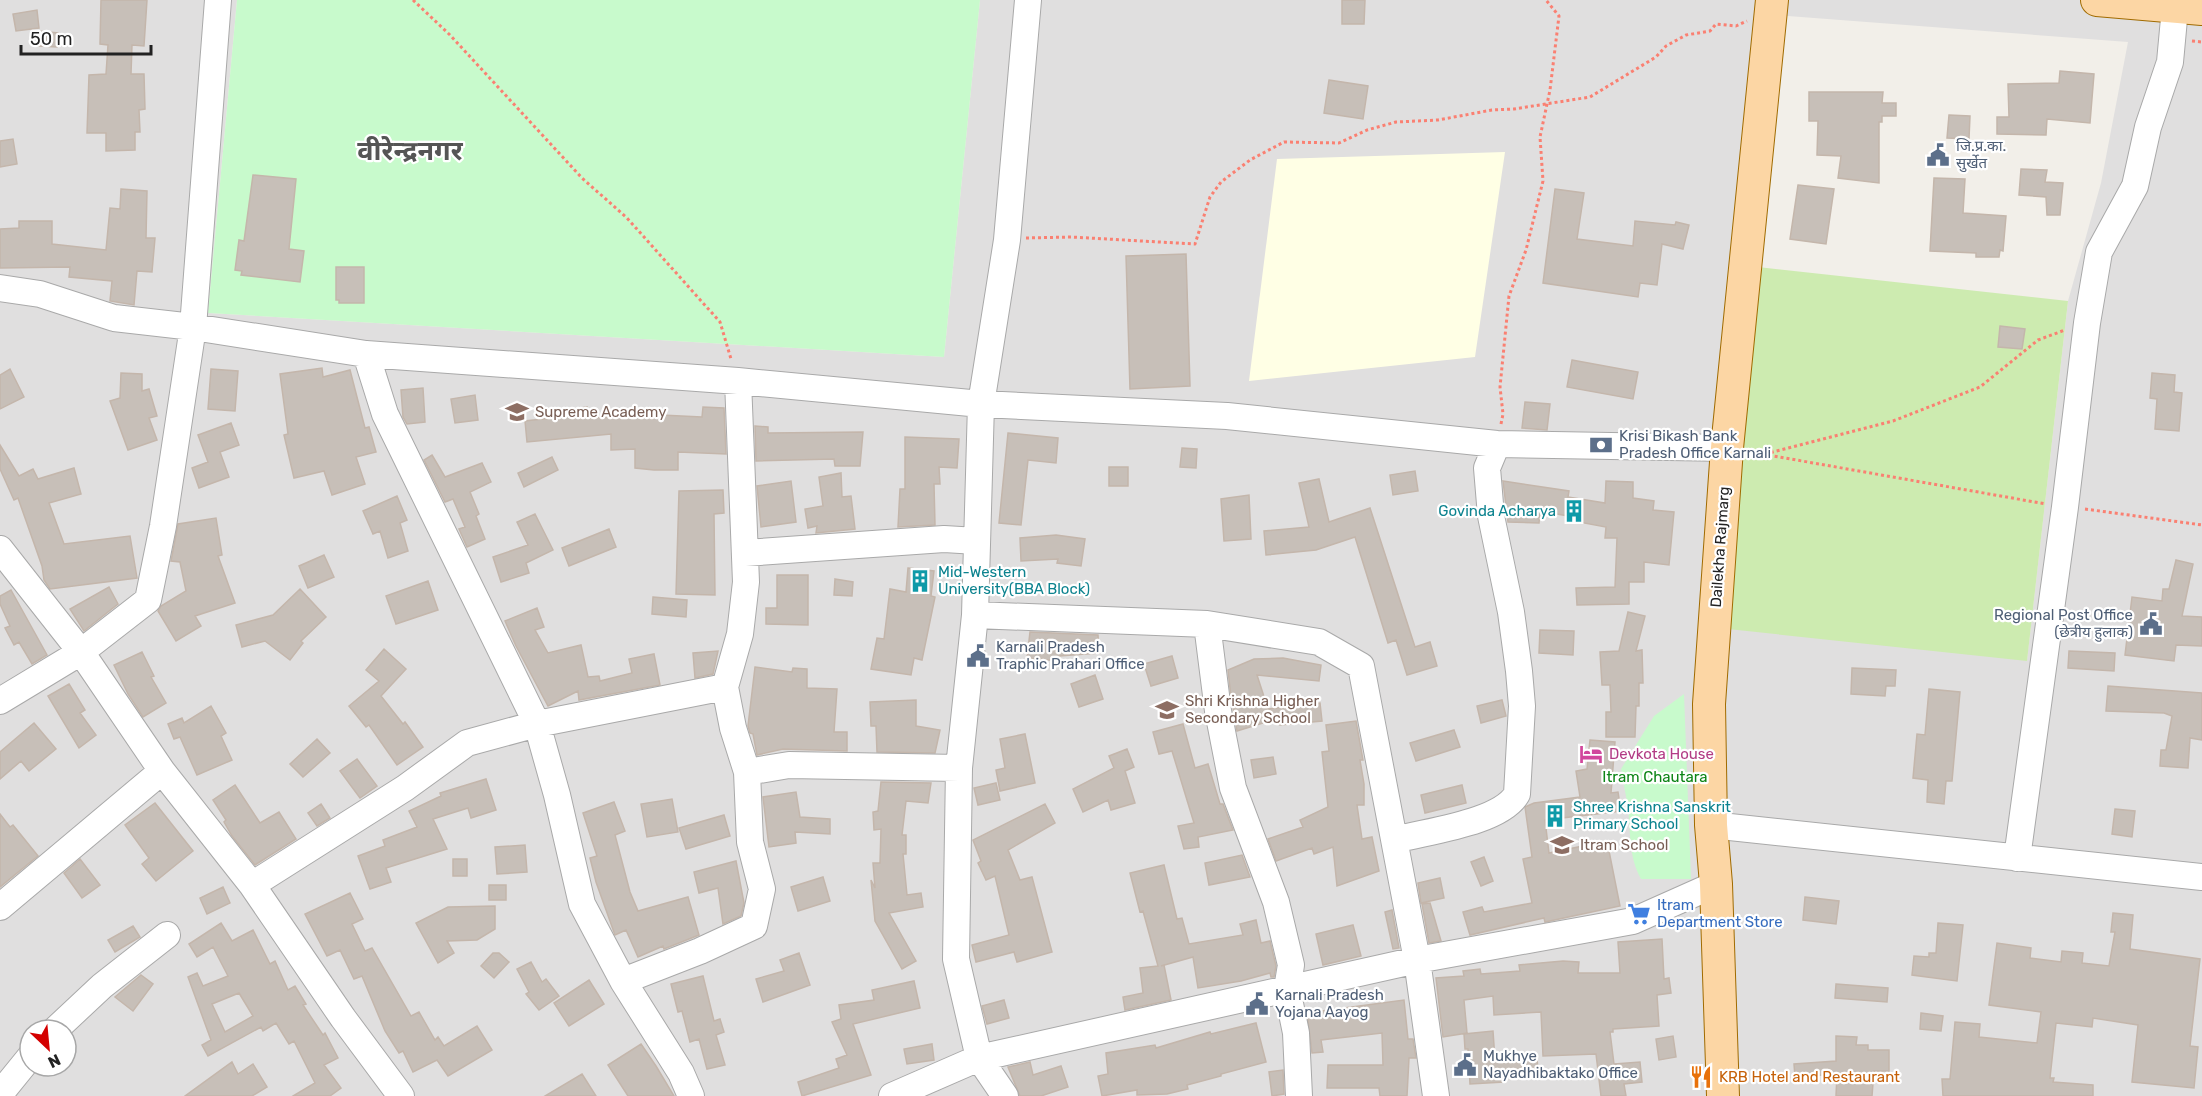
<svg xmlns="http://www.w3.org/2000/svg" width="2202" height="1096" viewBox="0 0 2202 1096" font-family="Rubik,'Noto Sans Devanagari',sans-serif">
<rect width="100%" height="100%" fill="#f2efe9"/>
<!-- residential -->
<path fill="#e0dfdf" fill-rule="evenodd" d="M0,0H237L208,313L944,357L980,0H2202V1096H0ZM1776,15L2128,42L2101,183L2068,301L2027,660L1709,626ZM30,1030H66V1066H30Z"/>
<!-- education -->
<path fill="#ffffe5" d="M1505,152L1475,357L1249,381L1277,159Z"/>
<!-- grass -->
<path fill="#cdebb0" d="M1749,266L2068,301L2027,661L1709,627Z"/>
<!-- park -->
<path fill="#c8facc" d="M237,0H980L944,357L208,313Z
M1684,694L1691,879H1641C1628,855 1631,833 1628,808C1626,795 1623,782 1621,769L1654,716Z"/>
<!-- building -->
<path fill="#c7bfb8" stroke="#c4b6ab" stroke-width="1.5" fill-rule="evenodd" d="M101,0H147L144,46L132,45L131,74H144L145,109L139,110L140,132H135V150L106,151V133H87L89,75L106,74L108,45L100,44Z
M1342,0H1365L1364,24H1342Z
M37,10L39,28L16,31L13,14Z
M39,31L58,33L57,47L38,46Z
M2060,71L2094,74L2090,123L2047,119L2046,135L1997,134V117H2009L2008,84L2059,83Z
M1329,80L1368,86L1363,119L1324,113Z
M1809,92H1883L1882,103H1896V116H1882V122H1879V183L1838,178L1841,156L1817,155L1818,121H1809Z
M1949,115L1970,116L1969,139L1947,138Z
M13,139L17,164L0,167V141Z
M2021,169L2047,170L2045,182L2063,183L2060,215H2047L2046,197L2019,195Z
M253,175L296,179L289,249L304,251L300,282L241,275L242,271L235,270L239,240L244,241Z
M1934,178L1965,179L1963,213L2006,216L2003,251L2000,250L1999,257H1976V253L1930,251Z
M1798,185L1834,189L1826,244L1790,239Z
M121,189L147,191L146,238H155L152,272L137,271L134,305L110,301L112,281L69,277L70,267L0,268V229L19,228V221H52V244L106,250L110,208L120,209Z
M1555,189L1584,193L1577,239L1633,246L1635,221L1675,225L1676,222L1689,225L1683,249L1662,244L1657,285L1640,283L1638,297L1543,283Z
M1186,254L1190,386L1130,389L1126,256Z
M336,267H364V303H339V300H336Z
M2000,326L2025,329L2022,349L1998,347Z
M1572,360L1638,372L1633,399L1567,387Z
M322,368L323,377L350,370L365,428L369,427L376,452L356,457L365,484L332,495L324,471L294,478L284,435L288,434L280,374Z
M10,369L24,397L0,409V375Z
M211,369L238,371L235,411L208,409Z
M121,373L142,374V391L149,389L157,416L149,418L157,440L128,450L110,401L120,398Z
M2152,373L2175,375L2174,392L2182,393L2179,431L2155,429L2157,399L2150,398Z
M423,388L425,422L407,424L403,417L401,390Z
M475,395L478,420L455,423L451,399Z
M1525,402L1550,404L1547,430L1522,428Z
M587,407L589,418L661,415L702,417L703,407L724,408L726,454L678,452V470H654L635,468V449L611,450V434L527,442L525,421L551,418L550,414Z
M231,423L239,445L220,452L229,477L199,488L192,468L208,462L198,435Z
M755,426L768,427V433L863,432L860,466H835L834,459L756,461Z
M1008,433L1058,438L1056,463L1028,460L1021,525L999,523Z
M905,437L959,439L957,468L939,467L940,484H934L935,525L898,527L900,489H905Z
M0,445L19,476L33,469L38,479L74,468L81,494L49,503L64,544L130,536L137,578L50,589L44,580L42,566L18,498L14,500L0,469Z
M1182,448L1197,449L1196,468L1180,467Z
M432,455L445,477L482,463L491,482L470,492L479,514L476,516L485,539L467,547L459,529L465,527L453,499L445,502L424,460Z
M552,457L558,470L524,487L518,473Z
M1109,467H1128V486H1109Z
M1415,471L1418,491L1393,495L1390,475Z
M841,473L842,497L851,496L855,529L816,533L817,526L808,528L805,509L823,506L819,477Z
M1319,479L1329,522L1370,508L1415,647L1430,642L1437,666L1407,675L1396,640L1388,643L1355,537L1316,550L1266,555L1264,531L1309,527L1299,483Z
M791,481L796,522L761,527L757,486Z
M1503,481L1569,491L1568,497L1605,503L1606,481L1633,482V498L1654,501L1653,510L1674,512L1669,565L1644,562V582H1629V604L1577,605L1576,588L1615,587L1617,538H1605L1606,527L1568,520V516L1540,511L1539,523L1508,522Z
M723,490L724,513L714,514L715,595L676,594L679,491Z
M1249,495L1251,539L1224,541L1221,499Z
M397,496L407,520L400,523L408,551L388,558L380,531L373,534L363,511Z
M535,514L553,550L526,563L529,573L501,582L493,557L528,545L517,522Z
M216,518L222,555L218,556L235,603L195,616L201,626L176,641L158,611L161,606L186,591L180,562L171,561L178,524Z
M609,529L616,547L569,566L562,548Z
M1056,535L1085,539L1081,566L1057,563L1058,559L1021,561L1020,538Z
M324,555L334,577L308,588L299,566Z
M2176,560L2193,564L2182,616L2202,617V646L2176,645L2174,661L2125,655L2132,597L2162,601L2163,589H2169Z
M908,568L934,571L931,596L935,597L922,660L914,658L911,675L871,669L877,638L884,639L890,589L906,592Z
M777,575H808V625L766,624V608H777Z
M835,579L853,582L852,596L834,595Z
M428,581L438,610L396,624L386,596Z
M109,587L118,604L84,631L70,609Z
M300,589L326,617L301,641L303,643L290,660L265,641L242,647L236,625L273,615Z
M11,590L47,655L32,664L19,642L14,645L5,628L10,626L0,604V596Z
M653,597L687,600L686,617L652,614Z
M537,608L544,627L535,630L548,653L581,645L588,677L599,676L600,681L632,673L629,659L654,654L660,685L579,700L578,691L548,706L516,646L505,621Z
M1628,612L1645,616L1636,651L1642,650L1643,683H1639V706H1636L1635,737H1606V712H1611L1610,685H1602L1600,652L1619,651Z
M1540,630L1574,631L1573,655L1539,653Z
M1030,632L1098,635L1099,653L1059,656V661L1027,658Z
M384,649L406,669L381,696L403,724L405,722L423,747L397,765L369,725L366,727L349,706L379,681L366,670Z
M718,651L713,674L695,678L693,653Z
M2069,651L2115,653L2114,671L2068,668Z
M142,652L154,676L151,677L166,703L143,717L128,694L114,665Z
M1172,656L1178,678L1151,686L1144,664Z
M1283,658L1321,665L1319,681L1257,675L1268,709L1320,703L1322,721L1280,725L1279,718L1237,731L1233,708L1236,707L1231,697L1228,670L1254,659Z
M755,667L792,672L793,668L807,669V688L837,689L834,732H847V751L783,749L757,755L753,734L750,733L748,726Z
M1852,668L1896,670L1895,686H1886L1885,696L1851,694Z
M1095,675L1103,699L1079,707L1071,684Z
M69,684L85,710L80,713L96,735L79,748L48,696Z
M2108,686L2202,693V740L2190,738L2188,768L2160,766L2161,750H2166L2172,716L2164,713L2106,711Z
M1929,689L1960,692L1952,781H1946L1944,804L1927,802L1928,780L1913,778L1917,734L1925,735Z
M916,700V726L940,730L935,753L877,752L876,726H871L870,702Z
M1502,700L1506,716L1481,723L1477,706Z
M211,706L226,733L221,736L232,760L197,775L180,737L174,739L168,724L182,718L184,723Z
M1356,721L1363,760H1360L1364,784V805H1357L1362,839L1372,837L1379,871L1337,886L1333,847L1314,854L1312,848L1276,861L1268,839L1303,827L1300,820L1328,807L1322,752L1329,751L1326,725Z
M34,723L56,749L29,771L21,761L0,779V752Z
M1183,724L1195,768L1208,764L1220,804H1223L1233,830L1198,837L1199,847L1184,849L1178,826L1194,823L1172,751L1159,754L1153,732Z
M1454,730L1460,747L1416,761L1410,743Z
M1025,734L1035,783L1000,791L996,770L1005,768L1000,739Z
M317,739L330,753L303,777L290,764Z
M1590,740L1615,742L1611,793L1618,792L1621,811L1545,820L1549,853L1607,841L1620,906L1545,922L1544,918L1470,935L1463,912L1482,907L1484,912L1532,903L1523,859L1532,857L1525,807L1534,803L1580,797L1576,771L1587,769Z
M1127,749L1134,767L1125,771L1135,803L1111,810L1108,800L1083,812L1073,789L1114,768L1109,756Z
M1273,757L1276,774L1254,778L1251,760Z
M357,759L377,786L360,798L340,771Z
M486,779L496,810L471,818L468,808L433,819L447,849L386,868L391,882L370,889L358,856L385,846L383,840L417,827L409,811L441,796L440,793Z
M881,782L931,783L928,803L906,801L902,835H906V854H903L907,895L921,893L923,907L889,913L916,961L902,969L875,921L871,880L875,888L873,863H880L881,829L874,830L873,812L878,811Z
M996,783L1000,800L978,805L974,788Z
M235,785L260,823L279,812L296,839L255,865L232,836L224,822L226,820L213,800Z
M1462,785L1466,803L1425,813L1421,795Z
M796,792L800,817L830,819V834L795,832L796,843L769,847L763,797Z
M672,799L678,832L647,837L641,804Z
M614,802L625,831L615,835L630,892L638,911L688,897L699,935L664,949L663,946L638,957L626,930L615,935L596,882L590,858L597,856L583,813Z
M155,803L193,851L156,881L142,864L149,858L125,825Z
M321,804L330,818L317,826L308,813Z
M1045,804L1055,823L1008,850L1020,880L1032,877L1052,952L1017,962L1014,952L976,962L972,945L1009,935L995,876L986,880L978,863L981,861L973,840Z
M2115,809L2135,811L2132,837L2112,834Z
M0,814L10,827L13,825L38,856L0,887Z
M724,815L730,836L686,849L679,828Z
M525,845L527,872L497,874L495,847Z
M1242,855L1250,877L1209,885L1205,863Z
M1484,857L1493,881L1481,886L1471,862Z
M80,859L100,885L82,898L64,873Z
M453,859H467V876H453Z
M736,861L744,903L741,916L723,924L718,888L699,893L694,872Z
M1164,865L1177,919L1182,918L1189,944L1243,935L1240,924L1256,920L1261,943L1270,941L1276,966L1274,977H1271L1270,973L1241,981L1198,988L1193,957L1161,966L1164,965L1171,1000L1125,1010L1123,997L1143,993L1140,968L1158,966L1143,911L1140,912L1130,873Z
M823,877L830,901L798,911L791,887Z
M1440,878L1444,898L1421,903L1418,883Z
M489,885H506V900H489Z
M223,887L230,903L207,914L200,898Z
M350,893L363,919L352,924L365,951L372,948L411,1016L419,1012L435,1040L438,1037L444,1046L477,1026L492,1050L448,1076L437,1060L413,1072L403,1051L399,1053L385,1031L362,976L354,979L340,950L327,956L305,914Z
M1805,897L1839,901L1836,924L1803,920Z
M1430,903L1441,941L1429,943L1422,904Z
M495,906V929L477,940L447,941L454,953L438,963L416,923L448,907Z
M1392,910L1399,948L1393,949L1385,912Z
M2113,913L2133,915L2130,949L2200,959L2190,1046L2198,1047L2194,1088L2132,1082L2138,1025L2093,1018L2092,1027L2056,1023L2050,1078H2054L2053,1082L2093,1085V1096H1943L1942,1079H1950L1955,1022L1980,1024L1979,1037L2037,1043L2041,1012L1989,1005L1997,943L2031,948L2030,958L2061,962L2062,951L2083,953L2082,963L2109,966L2115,932H2111Z
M221,923L232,941L253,930L270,964L275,961L288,990L295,986L306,1004L303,1005L323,1035L325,1033L338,1058L324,1065L341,1088L330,1096H293L315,1083L294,1041L289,1044L276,1023L263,1031L261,1027L208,1056L202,1045L211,1040L188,977L197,973L203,986L228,976L213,947L197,957L189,944ZM239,993L253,1016L225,1032L212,1004Z
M1938,923L1963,925L1957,981L1912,975L1914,956L1929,957V953H1936Z
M1353,925L1361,956L1323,965L1316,934Z
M133,926L140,937L115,952L108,940Z
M1662,939L1664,979L1669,978L1671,993L1657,995L1659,1026L1613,1029V1032H1610L1614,1064L1640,1062L1642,1082L1624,1084L1626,1096H1601L1596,1054L1543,1056L1541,1012L1494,1015L1493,996L1464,1000L1467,1033L1443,1037L1436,978L1464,976L1463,971L1480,969L1481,974L1520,971L1519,965L1563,961L1579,962L1578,973H1620L1618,942Z
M493,953H499L509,962L494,978L481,966Z
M799,953L810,985L763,1002L756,979L784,971L780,960Z
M531,962L542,982L546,979L559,996L539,1010L526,994L529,992L517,969Z
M141,975L153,984L133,1011L115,997Z
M703,976L714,1021L720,1019L724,1032L716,1035L725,1065L707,1069L699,1039L690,1042L682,1011L678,1012L671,984Z
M589,980L604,1004L569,1026L554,1003Z
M914,981L920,1008L853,1024L871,1075L802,1096L798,1082L839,1068L836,1059L847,1055L832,1022L841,1019L839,1005L874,1000L872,990Z
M1836,984L1888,988L1887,1002L1835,998Z
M1004,1000L1009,1018L987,1024L982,1006Z
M1404,1000L1408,1039H1413L1416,1058H1409L1407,1096H1380L1379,1088H1327L1328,1065H1383L1382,1033L1321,1040L1323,1052L1312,1053L1307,1013Z
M1921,1013L1943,1016L1941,1031L1920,1029Z
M1256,1023L1266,1062L1221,1074V1076L1187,1085L1188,1089L1167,1094L1137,1095V1090L1102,1096L1098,1076L1108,1074L1106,1053L1155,1045L1156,1048L1210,1032L1211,1034Z
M1493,1031L1495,1060L1537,1058L1538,1070L1503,1074L1504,1082L1470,1084L1468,1049H1465L1464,1034Z
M1673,1036L1676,1057L1659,1060L1656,1039Z
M1836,1036L1857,1037L1856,1045H1868V1050H1889V1071H1874L1872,1096H1836L1837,1074L1795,1077L1794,1064L1836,1061Z
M641,1044L656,1066L674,1096H628L608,1065Z
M932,1044L934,1060L907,1064L904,1049Z
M232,1062L238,1074L253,1064L267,1087L252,1096H185Z
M1030,1062L1033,1075L1061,1066L1068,1087L1041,1096H1020L1008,1067Z
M1283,1070L1284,1094L1272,1096L1269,1072Z
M582,1074L596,1096H545Z"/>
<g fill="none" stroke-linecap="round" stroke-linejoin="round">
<!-- minor casing -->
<g stroke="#a9a9a9" stroke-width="28">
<path id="minor" d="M0,288L40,294L114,318L193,327L366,354L738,381L981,404L1227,416L1497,444L1727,448
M366,354L385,414L537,724L557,795L582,904L623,981L681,1073L691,1096
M0,549L81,652L162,771L252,885L343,1018L401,1096
M745,553L944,539L977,541
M975,615L1207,624L1319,642L1361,666L1417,960L1436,1096
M1207,624L1218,711L1233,788L1276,902L1291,965L1287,989L1296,1033L1299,1096
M0,701L81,652L148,600L163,526L193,327L218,0
M747,772L789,765L959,768
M1711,825L2202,877
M1395,840C1427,831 1500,823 1517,794L1522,706L1519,671L1511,612L1491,516L1487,468L1497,444
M2017,858L2065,507L2087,323L2099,252L2135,186L2148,127L2170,62L2175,8
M252,885L405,788L467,743L537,724L725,687
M0,907L162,771
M623,981L700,951L754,926L762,889L750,842L747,772L733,728L725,687L740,634L746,582L738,381
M55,1030L102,986L167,935
M0,1094L30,1057
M892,1096L979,1058L1417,960L1633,921L1716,884
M1005,1096L979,1058L956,959L959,768L975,615L981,404L1007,240L1028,0"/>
</g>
<!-- major casing -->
<g stroke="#a06b00" stroke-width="34">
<path id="major" d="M2097,0L2202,9
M1723,1096L1716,884L1711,825L1709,704L1727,448L1772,0"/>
</g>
<!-- path -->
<path stroke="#fa8072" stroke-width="3" stroke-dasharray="3 3" stroke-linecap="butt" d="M413,0L450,35L582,178L627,218L720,322L731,359
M2192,41L2202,42
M1026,238L1071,237L1195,244L1210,197L1221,182L1250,160L1284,142L1339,143L1367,130L1396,122L1438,120L1492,110L1514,109L1590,97L1656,57L1666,46L1686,35L1710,31L1716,24L1736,26L1747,21
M1501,424L1503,414L1500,387L1509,296L1526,250L1543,181L1540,137L1550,90L1559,16L1546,0
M1751,452L2046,504
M1765,454L1893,421L1980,387L2038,340L2065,330
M2085,509L2202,525"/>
<!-- minor -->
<use href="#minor" stroke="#fff" stroke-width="26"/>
<!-- major -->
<use href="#major" stroke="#fcd6a4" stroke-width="32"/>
</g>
<!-- icons -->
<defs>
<g id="civic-bare" transform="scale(1.8)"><path d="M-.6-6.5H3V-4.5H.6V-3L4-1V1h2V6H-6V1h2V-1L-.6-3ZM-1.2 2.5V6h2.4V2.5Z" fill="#5c6f8a" stroke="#fff" stroke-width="2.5" paint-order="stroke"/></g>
<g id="school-bare" transform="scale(1.8)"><path d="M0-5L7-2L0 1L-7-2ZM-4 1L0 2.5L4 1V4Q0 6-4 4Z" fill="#8d6e63" stroke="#fff" stroke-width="2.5" paint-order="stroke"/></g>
<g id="bank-bare" transform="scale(1.8)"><path d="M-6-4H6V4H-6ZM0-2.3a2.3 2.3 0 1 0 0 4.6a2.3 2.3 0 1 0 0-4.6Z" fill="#5c6f8a" stroke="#fff" stroke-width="2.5" paint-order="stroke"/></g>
<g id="building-bare" transform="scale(1.8)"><path d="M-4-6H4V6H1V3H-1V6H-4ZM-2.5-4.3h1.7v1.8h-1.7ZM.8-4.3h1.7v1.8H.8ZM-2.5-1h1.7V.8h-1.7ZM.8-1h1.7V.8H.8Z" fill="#0f9aa8" stroke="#fff" stroke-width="2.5" paint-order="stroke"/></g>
<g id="hotel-bare" transform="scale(1.8)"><path d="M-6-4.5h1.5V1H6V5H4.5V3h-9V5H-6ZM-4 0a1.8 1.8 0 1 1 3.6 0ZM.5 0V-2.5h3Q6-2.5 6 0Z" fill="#d1479c" stroke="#fff" stroke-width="2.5" paint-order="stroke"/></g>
<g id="supermarket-bare" transform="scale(1.8)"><path d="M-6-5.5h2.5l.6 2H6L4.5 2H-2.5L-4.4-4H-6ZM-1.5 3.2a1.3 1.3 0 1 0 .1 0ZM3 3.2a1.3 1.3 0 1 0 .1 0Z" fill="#3f7fe0" stroke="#fff" stroke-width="2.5" paint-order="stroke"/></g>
<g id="restaurant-bare" transform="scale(1.8)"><path d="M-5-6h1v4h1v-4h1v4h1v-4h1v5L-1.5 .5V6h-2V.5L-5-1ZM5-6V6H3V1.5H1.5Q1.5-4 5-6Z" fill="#e8710a" stroke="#fff" stroke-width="2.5" paint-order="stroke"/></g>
</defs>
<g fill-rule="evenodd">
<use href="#civic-bare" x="1938" y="155"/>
<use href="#school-bare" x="517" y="412"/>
<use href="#bank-bare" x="1601" y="445"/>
<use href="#building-bare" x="1574" y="511"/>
<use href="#building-bare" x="920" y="581"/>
<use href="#civic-bare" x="2151" y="624"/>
<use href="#civic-bare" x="978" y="656"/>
<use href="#school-bare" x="1167" y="710"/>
<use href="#hotel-bare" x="1591" y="754"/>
<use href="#building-bare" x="1555" y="816"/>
<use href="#school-bare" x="1562" y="845"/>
<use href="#supermarket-bare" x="1639" y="914"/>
<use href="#civic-bare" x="1257" y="1004"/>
<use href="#civic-bare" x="1465" y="1065"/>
<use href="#restaurant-bare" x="1701" y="1077"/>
</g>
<g text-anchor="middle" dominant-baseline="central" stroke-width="4.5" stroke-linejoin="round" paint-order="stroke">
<!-- service labels -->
<g font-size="15" fill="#4e5e75" stroke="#fff" text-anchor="start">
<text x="1956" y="146">जि.प्र.का.<tspan x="1956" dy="17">सुर्खेत</tspan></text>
<text x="1619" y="436">Krisi Bikash Bank<tspan x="1619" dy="17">Pradesh Office Karnali</tspan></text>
<text x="2133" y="615" text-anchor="end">Regional Post Office<tspan x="2133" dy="17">(छेत्रीय हुलाक)</tspan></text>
<text x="996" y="647">Karnali Pradesh<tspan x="996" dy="17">Traphic Prahari Office</tspan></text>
<text x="1275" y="995">Karnali Pradesh<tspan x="1275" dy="17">Yojana Aayog</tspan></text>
<text x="1483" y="1056">Mukhye<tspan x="1483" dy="17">Nayadhibaktako Office</tspan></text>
</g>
<!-- education labels -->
<g font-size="15" fill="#785e54" stroke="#fff" text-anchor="start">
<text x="535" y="412">Supreme Academy</text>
<text x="1185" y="701">Shri Krishna Higher<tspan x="1185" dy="17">Secondary School</tspan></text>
<text x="1580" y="845">Itram School</text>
</g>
<!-- culture labels -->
<g font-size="15" fill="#0d838f" stroke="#fff" text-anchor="start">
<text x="1556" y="511" text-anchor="end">Govinda Acharya</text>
<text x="938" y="572">Mid-Western<tspan x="938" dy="17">University(BBA Block)</tspan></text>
<text x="1573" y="807">Shree Krishna Sanskrit<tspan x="1573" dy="17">Primary School</tspan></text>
</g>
<!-- street labels -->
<g font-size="15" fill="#222" stroke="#fff">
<text transform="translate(1720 547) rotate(-86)">Dailekha Rajmarg</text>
</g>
<!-- hotel labels -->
<g font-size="15" fill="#b23c85" stroke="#fff" text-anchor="start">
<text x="1609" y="754">Devkota House</text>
</g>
<!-- park labels -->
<g font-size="15" fill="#0c8416" stroke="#fff">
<text x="1655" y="777">Itram Chautara</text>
</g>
<!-- shop labels -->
<g font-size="15" fill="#366cbe" stroke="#fff" text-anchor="start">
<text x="1657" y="905">Itram<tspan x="1657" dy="17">Department Store</tspan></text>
</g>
<!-- food labels -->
<g font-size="15" fill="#c56008" stroke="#fff" text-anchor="start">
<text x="1719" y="1077">KRB Hotel and Restaurant</text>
</g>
<!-- town labels -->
<g font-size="27" font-weight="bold" fill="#555" stroke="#fff">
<text x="410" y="151">वीरेन्द्रनगर</text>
</g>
</g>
<!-- north arrow -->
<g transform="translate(48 1048) rotate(154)"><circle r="28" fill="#ffffff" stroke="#a7a7a7" stroke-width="1.5"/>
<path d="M0-4.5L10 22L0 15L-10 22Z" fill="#d40000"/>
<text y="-9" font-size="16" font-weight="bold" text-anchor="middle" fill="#222222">N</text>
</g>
<!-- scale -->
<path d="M21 45v9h130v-9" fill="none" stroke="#222222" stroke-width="3"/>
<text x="30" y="45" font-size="18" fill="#222222" stroke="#ffffff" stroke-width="4.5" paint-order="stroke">50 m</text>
</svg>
